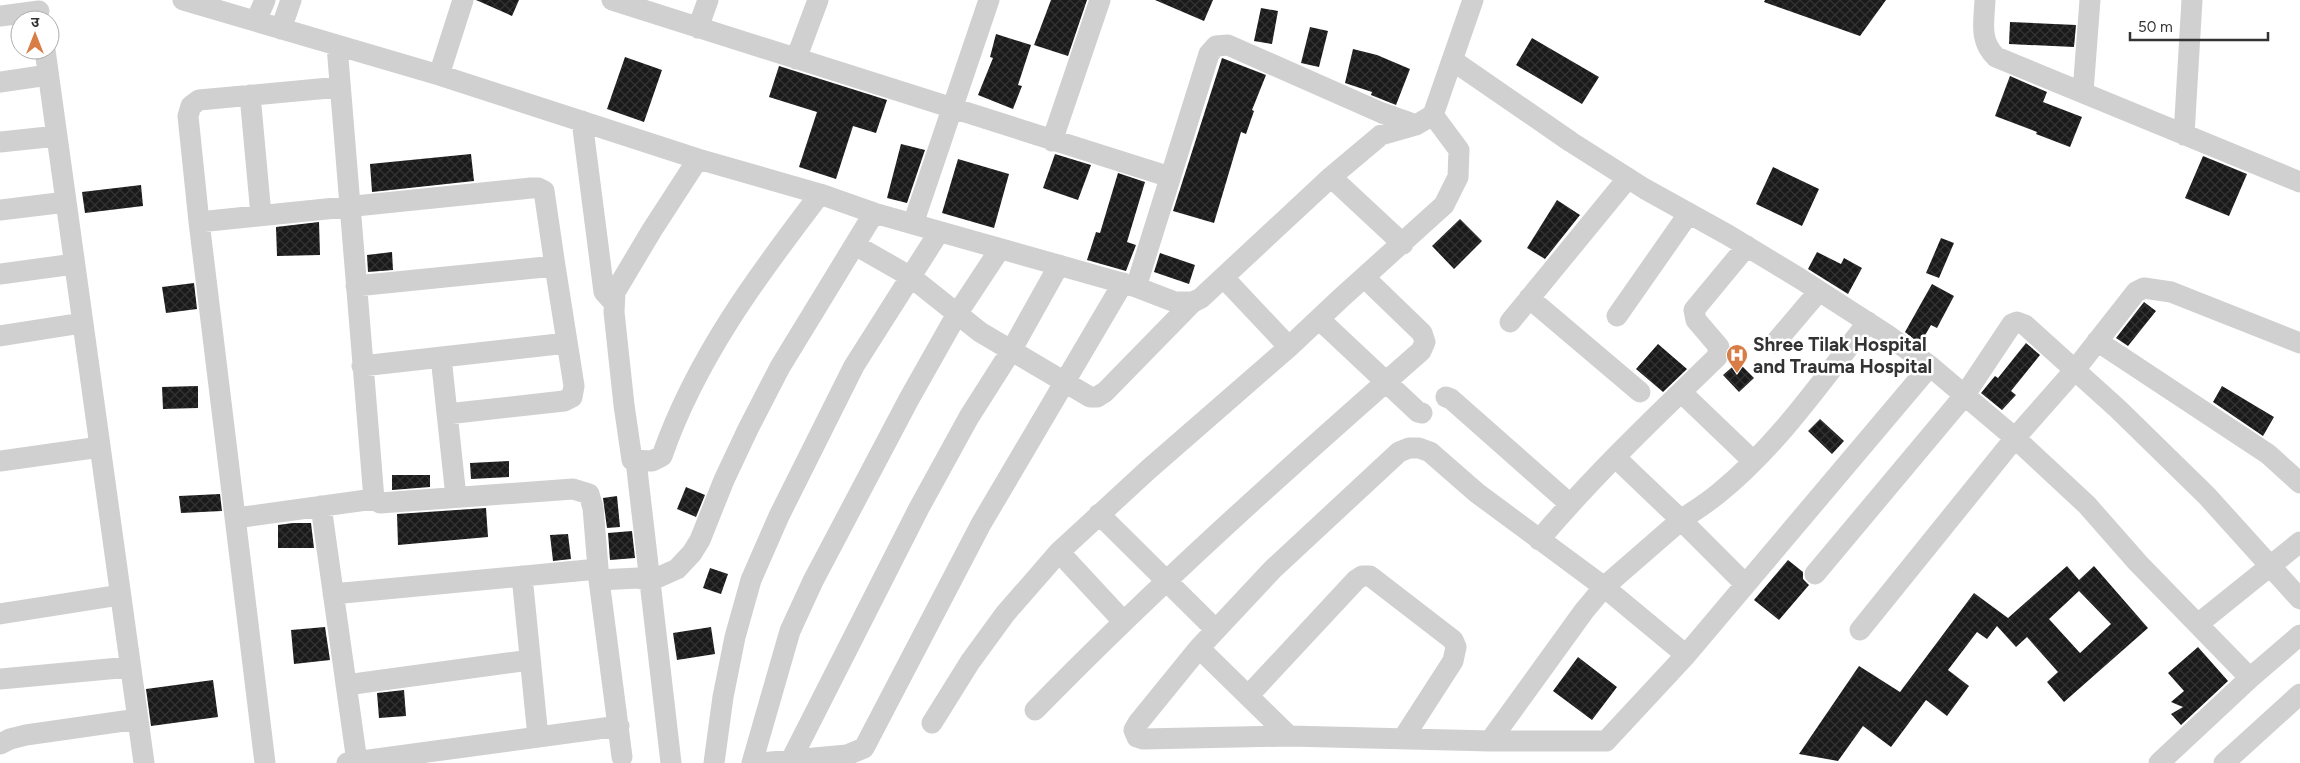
<svg xmlns="http://www.w3.org/2000/svg" width="2300" height="763" viewBox="0 0 2300 763" font-family="Figtree,'Noto Sans Devanagari',sans-serif">
<defs>
<pattern id="building-cross-hatch" width="8" height="8" patternUnits="userSpaceOnUse" patternTransform="scale(1.25)"><rect width="8" height="8" fill="#1a1a1a"/><path d="M0 0l8 8M0 8l8-8" fill="none" stroke="#333"/></pattern>
</defs>
<rect width="100%" height="100%" fill="#fff"/>
<!-- building -->
<path fill="url(#building-cross-hatch)" fill-rule="evenodd" d="M476,0H519L512,16Z
M1051,0H1087L1068,56L1034,45Z
M1155,0H1213L1204,21Z
M1765,0H1886L1860,36L1764,2Z
M1261,8L1278,11L1272,44L1254,41Z
M2010,22L2076,25L2074,47L2009,44Z
M1310,27L1328,31L1319,67L1301,63Z
M996,34L1031,45L1018,85L1022,86L1013,109L978,95L993,58L990,57Z
M1532,38L1599,77L1582,104L1516,65Z
M1353,49L1377,55L1410,69L1396,105L1371,95L1372,92L1345,83Z
M625,57L662,70L644,122L607,109Z
M1222,58L1266,75L1252,110L1254,111L1246,134L1241,132L1214,223L1173,211Z
M779,66L887,100L876,133L853,126L836,179L799,167L817,112L769,97Z
M2010,76L2047,92L2043,102L2082,117L2070,147L2036,134L2037,132L1995,116Z
M901,144L925,150L907,203L887,198Z
M471,154L474,181L372,192L370,164Z
M1055,154L1091,165L1078,200L1043,188Z
M2203,156L2247,174L2229,216L2185,198Z
M958,159L1009,174L994,228L942,213Z
M1773,167L1819,189L1802,226L1756,204Z
M1118,173L1145,182L1127,242L1136,245L1126,271L1087,260L1096,232L1100,233Z
M141,185L143,206L85,213L82,192Z
M1557,200L1580,215L1545,259L1527,248Z
M1460,219L1482,241L1454,269L1432,246Z
M319,222L320,255L277,256L276,227Z
M1941,238L1954,243L1939,278L1926,273Z
M392,252L393,270L368,272L367,255Z
M1817,252L1841,264L1844,258L1862,268L1848,294L1808,269Z
M1160,253L1195,265L1189,284L1154,272Z
M194,283L197,309L166,313L162,287Z
M1932,284L1954,296L1937,328L1931,325L1920,344L1905,332Z
M2144,302L2156,311L2128,346L2116,338Z
M2026,343L2040,355L2011,391L2016,395L2002,410L1981,393L1995,376L1998,378Z
M1658,344L1687,369L1663,392L1636,369Z
M1738,362L1754,378L1739,392L1723,375Z
M198,386V408L163,409L162,387Z
M2222,386L2274,417L2263,436L2213,402Z
M1820,419L1844,441L1832,454L1808,431Z
M509,461V477L471,479L470,463Z
M392,475H430V487L392,490Z
M686,487L705,495L696,517L677,509Z
M220,494L222,511L181,513L179,496Z
M617,496L620,527L607,528L603,498Z
M486,508L488,537L398,545L397,514Z
M293,523H311L314,548H278V525Z
M632,531L635,558L610,560L608,533Z
M568,534L571,559L553,561L550,535Z
M1788,560L1803,572V579L1809,585L1779,620L1754,600Z
M2067,566L2079,580L2094,566L2148,628L2064,702L2047,682L2058,672L2027,637L2016,647L1997,626L1987,639L1977,632L1948,670L1969,686L1947,716L1926,700L1891,747L1863,726L1838,761L1799,754L1859,666L1900,692L1974,593L2008,618ZM2079,591L2111,624L2080,653L2049,619Z
M710,568L728,574L721,594L703,588Z
M325,627L330,660L294,664L291,630Z
M711,627L715,654L677,660L673,633Z
M2198,647L2228,681L2181,725L2171,714L2183,707L2171,702L2184,691L2168,673Z
M1578,657L1617,687L1592,720L1553,691Z
M213,680L218,717L151,726L146,689Z
M404,690L406,716L379,718L377,693Z"/>
<g fill="none" stroke-linecap="round" stroke-linejoin="round">
<!-- minor -->
<path stroke="#d0d0d0" stroke-width="21" d="M183,0L439,75L698,159L820,194L874,213L1136,287L1175,302H1193L1201,298L1331,177L1381,135L1416,125L1433,115L1473,0
M612,0L1170,177
M1985,0C1984,22 1979,41 1996,57L2300,182
M0,16L39,11
M256,21L265,0
M698,28L708,0
M281,29L291,0
M337,46L374,499L380,503L573,489L589,494L593,508L599,580L622,757
M45,50L144,763
M796,59L818,0
M1452,60L1571,142L1645,189L1728,235L1799,278L1886,334L1930,366L2015,438L2087,505L2138,563L2250,678L2159,763
M439,75L463,0
M0,82L48,75
M2083,92L2090,0
M250,95L261,215
M582,121L604,292L614,303
M2184,135L2192,0
M1052,141L1100,0
M0,142L57,136
M698,159L652,230L615,292L614,312L624,405L632,460L652,461L662,456C696,358 758,275 820,194
M1331,177L1403,244
M0,210L66,202
M199,222L188,116L191,106L199,100L340,87
M913,224L989,0
M855,245L911,277L980,332L1090,397H1097L1105,392L1193,302
M0,274L74,264
M1224,278L1289,347
M1136,287L1209,54L1216,46L1228,45L1382,113L1416,125
M1529,298L1640,392
M1617,316L1689,213
M1319,319L1418,412L1422,413
M1510,322L1628,178
M0,336L82,323
M2097,341L2268,454L2300,483
M1775,343L1819,291
M441,357L456,497
M362,366L567,343
M1681,392L1753,461
M1446,397L1451,399L1570,504
M447,414L564,401L572,397L574,386L555,266
M0,461L100,447
M636,461L671,763
M321,506L357,762
M1099,514L1216,630
M236,518L374,499
M1539,540C1594,475 1656,416 1717,357L1719,347L1696,320L1694,310L1747,246
M1059,552L1123,621
M1815,574L1964,396L2012,324L2017,322L2025,325L2118,409L2207,496L2300,599
M522,576L538,737
M599,580L638,578L650,581L677,569L692,553L700,540L724,480L748,429L780,367L874,213
M1745,584L1681,520C1694,511 1707,503 1719,493C1777,446 1822,381 1868,322
M333,594L598,569
M0,614L120,595
M2198,624L2300,542
M1860,630L2015,438L2074,371L2136,292L2144,288L2171,292L2300,343
M1199,648L1289,736
M1686,655L1604,587L1477,493L1430,452L1419,448H1409L1399,452L1273,569L1199,648L1138,723L1134,730L1137,737L1143,739L1289,736L1490,741H1606L1686,655L1930,366
M2250,678L2300,635
M0,679L130,667
M346,685L530,660
M1248,696L1356,580L1362,576H1370L1453,640L1456,647L1453,661L1404,737
M1035,710C1158,584 1289,467 1421,351L1425,342L1422,333L1364,277
M932,723L970,662L1005,614L1059,552L1149,469L1289,347L1341,298L1444,205L1458,177L1459,150L1433,115
M1490,741L1584,611L1604,587L1681,520L1615,457
M0,744L10,739L26,735L138,719
M791,760L919,508L969,417L1011,351L1059,265
M265,763L199,222L531,188H538L544,191L555,266L356,286
M347,763L619,726
M714,763L723,697L735,637L751,580L779,516L854,366L939,232
M752,763L790,631L813,581L909,399L957,314L1000,249
M759,763L847,755L864,748L981,524L1123,283
M2224,763L2300,694"/>
</g>
<!-- icons -->
<defs>
<g id="hospital-pin" transform="scale(1.125)"><path d="M0 17L-7.5 6A9.5 9.5 0 1 1 7.5 6Z" fill="#d87d46" stroke="#fff"/><path d="M-5-5h3v3.5h4V-5h3V5h-3V1.5h-4V5h-3Z" fill="#fff"/></g>
</defs>
<g fill-rule="evenodd">
<use href="#hospital-pin" x="1737" y="355"/>
</g>
<g text-anchor="middle" dominant-baseline="central" stroke-width="5" stroke-linejoin="round" paint-order="stroke">
<!-- poi labels -->
<g font-size="19" font-weight="bold" fill="#333" stroke="#fff" text-anchor="start">
<text x="1753" y="344">Shree Tilak Hospital<tspan x="1753" dy="22">and Trauma Hospital</tspan></text>
</g>
</g>
<!-- north arrow -->
<g transform="translate(35 35)"><circle r="24" fill="#ffffff" stroke="#adadad"/>
<path d="M0-4L9 19L0 12L-9 19Z" fill="#d87d46"/>
<text y="-8" font-size="14" font-weight="bold" text-anchor="middle" fill="#333333">उ</text>
</g>
<!-- scale -->
<path d="M2130 32v8h138v-8" fill="none" stroke="#333333" stroke-width="2.5"/>
<text x="2138" y="32" font-size="15" fill="#333333" stroke="#ffffff" stroke-width="4" paint-order="stroke">50 m</text>
</svg>
